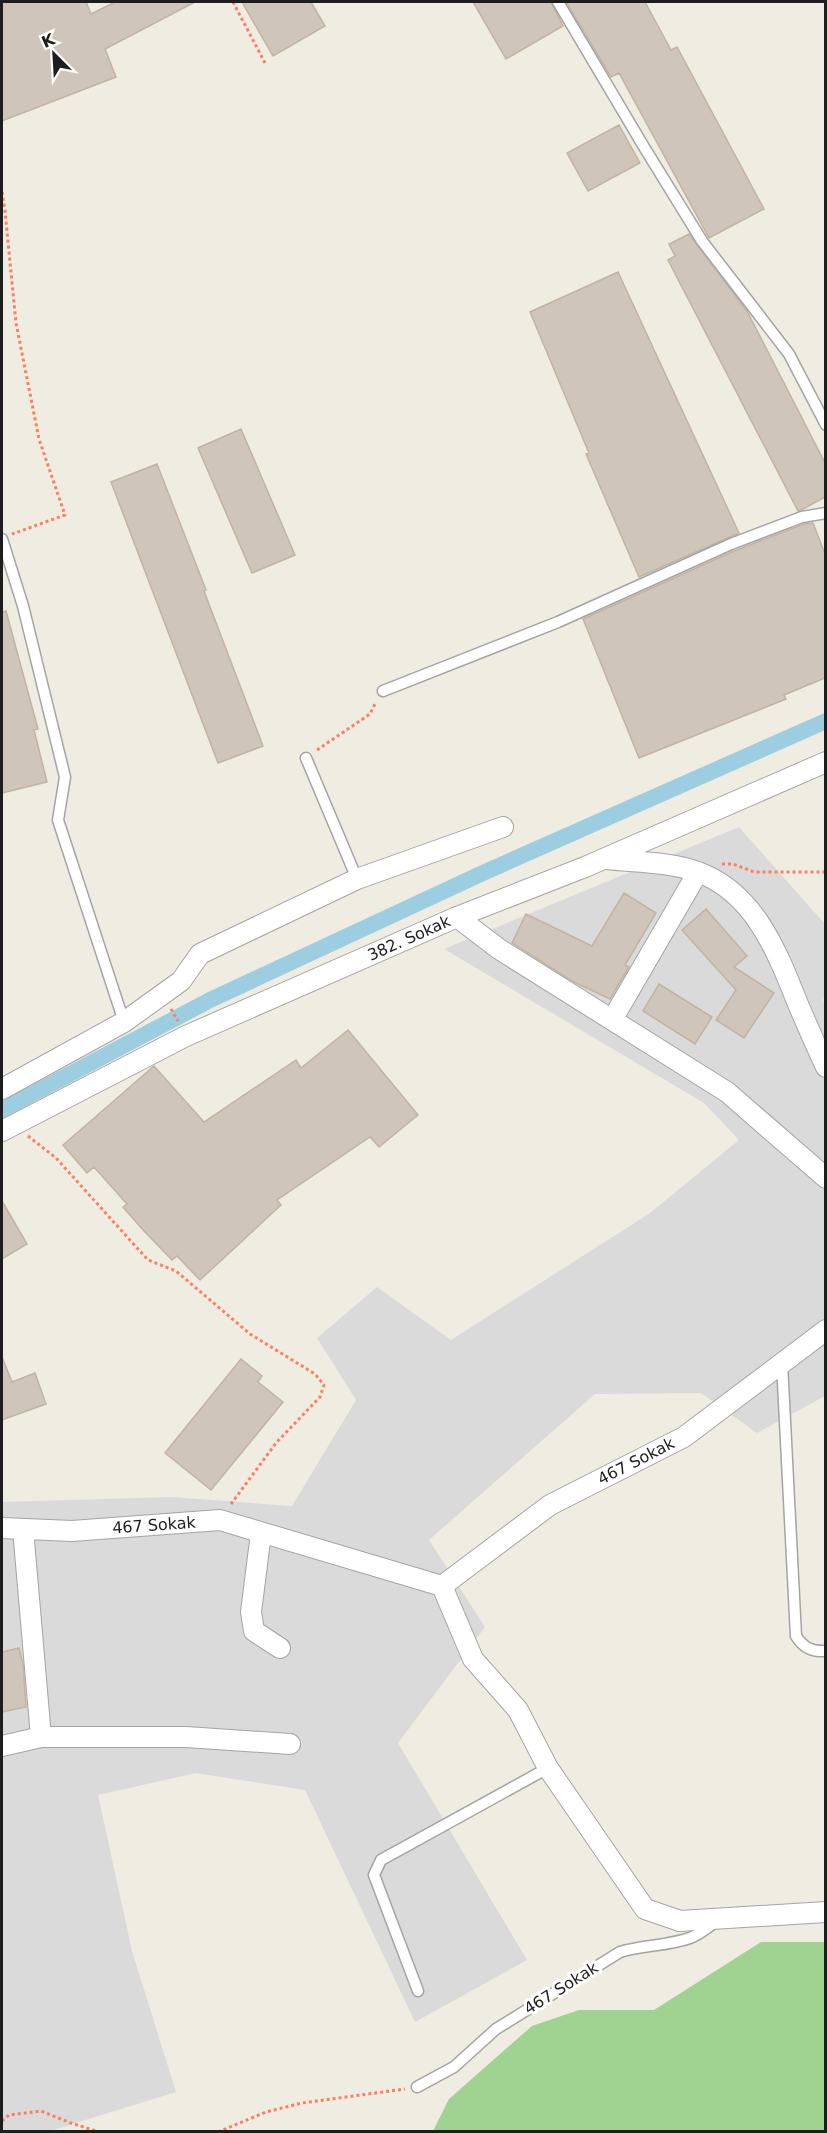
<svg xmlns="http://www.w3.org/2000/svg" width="827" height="2133" viewBox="0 0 827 2133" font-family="'DejaVu Sans',sans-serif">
<rect width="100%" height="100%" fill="#efece1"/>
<!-- residential -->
<path fill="#dbdada" d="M739,827L825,924L826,994L823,1000L826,1007L825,1396L757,1433L701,1393L595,1394L429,1540L485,1627L398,1743L527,1960L415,2022L305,1790L196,1773L98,1795L132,1951L176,2092L50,2131H2V1502L171,1497L292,1506L356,1400L317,1338L377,1287L451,1340L650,1213L739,1140L704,1103L444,949Z"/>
<!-- forest -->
<path fill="#a0d292" d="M761,1942H825V2131H433L449,2099L532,2026L579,2010H654Z"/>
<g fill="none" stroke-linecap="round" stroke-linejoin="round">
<!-- canal -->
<path stroke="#9dcde1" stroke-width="16" d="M2,1110L210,1000L485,872L826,721"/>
</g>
<!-- building -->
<path fill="#cfc5ba" stroke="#c2b3a2" stroke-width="1.5" d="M2,2H86L91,14L115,2H195L105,49L116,77L2,121Z
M242,2H311L325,26L273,56Z
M473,2H551L563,26L506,59Z
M566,2H645L671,50L677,47L764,209L709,238L619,73L611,77Z
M619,125L640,163L588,191L567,153Z
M689,234L747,311L825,463V497L803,509L798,511L668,260L675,256L669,244Z
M618,272L739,533L639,577L586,454L589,453L530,312Z
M241,429L295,555L252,573L198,448Z
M157,464L206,590L204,591L263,746L218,763L111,482Z
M813,523L825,554V678L784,695L786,699L639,758L583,619L734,551L804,524Z
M6,611L38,729L34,730L47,782L2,793V612Z
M624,893L656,913L625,965L629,967L610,999L572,981L512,943L526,914L592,946Z
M706,909L747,956L734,967L774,993L744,1038L716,1020L736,990L682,930Z
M659,984L712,1017L695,1044L643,1011Z
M348,1030L418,1115L379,1147L370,1137L277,1200L281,1205L200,1280L177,1256L172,1260L144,1231L123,1207L127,1204L94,1167L87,1173L63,1145L154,1066L204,1122L296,1060L301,1068Z
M2,1201L27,1244L2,1259Z
M2,1357L12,1382L35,1373L46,1404L2,1420Z
M241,1359L262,1376L258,1382L283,1402L211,1490L165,1453Z
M19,1648L23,1664L26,1707L2,1712V1652Z"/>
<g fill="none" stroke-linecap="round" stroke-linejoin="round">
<!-- service casing -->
<g stroke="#a4a4a4" stroke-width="13">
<path id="service" d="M558,2L644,147L702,241L789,354L826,425
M2,539L23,606L65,777L58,820L124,1022
M383,691L558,622L731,544L802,517L826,513
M306,758L357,879
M782,1363L796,1636C803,1647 811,1652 826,1651
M418,1991L374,1875L381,1860L548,1768
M417,2087L454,2067L496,2029L620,1952C643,1945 667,1946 690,1938C699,1935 707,1928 714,1923"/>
</g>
<!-- minor casing -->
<g stroke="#a4a4a4" stroke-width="22">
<path id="minor" d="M607,859C635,862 672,862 698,872C755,893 777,952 798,1004C807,1025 816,1046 826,1067
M457,917L499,949L727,1092L826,1178
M612,1020L698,872
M2,1089L124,1022L181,981L200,954L357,879L503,827
M2,1131L186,1036L457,917L585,867L826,762
M2,1528L72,1531L220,1520L442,1586L473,1659L518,1710L548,1768L645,1909L680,1921L826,1912
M23,1529L41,1737
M261,1533L251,1612L254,1631L280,1648
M442,1586L550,1505L684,1437L826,1330
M2,1746L41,1737H186L290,1744"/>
</g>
<!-- path -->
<path stroke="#ff7e62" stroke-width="3" stroke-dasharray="3 3" stroke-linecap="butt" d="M233,2L265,63
M2,192L5,211L16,323L39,439L65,515L12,534
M317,750L370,714L376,702
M722,864H733L754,872H826
M171,1009L178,1021
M28,1136L56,1158L148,1260L176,1271L250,1334L315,1374L324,1385L320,1397L276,1443L231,1504
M2,2121L9,2115L41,2111L71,2123L99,2132
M218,2132L266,2112L302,2103L405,2089"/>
<!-- service -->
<use href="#service" stroke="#fff" stroke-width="10"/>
<!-- minor -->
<use href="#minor" stroke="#fff" stroke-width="20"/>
</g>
<g text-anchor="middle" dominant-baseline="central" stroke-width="6" stroke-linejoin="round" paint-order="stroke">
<!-- street labels -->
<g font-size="16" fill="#1d1d1d" stroke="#fff">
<text transform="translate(409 938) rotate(-24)">382. Sokak</text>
<text transform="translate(636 1461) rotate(-27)">467 Sokak</text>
<text transform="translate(154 1525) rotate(-4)">467 Sokak</text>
<text transform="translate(561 1988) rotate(-32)">467 Sokak</text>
</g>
</g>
<!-- border -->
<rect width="827" height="2133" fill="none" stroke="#1d1d1d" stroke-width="6"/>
<!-- north arrow -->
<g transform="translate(54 54) rotate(336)" stroke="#ffffff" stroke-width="4.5" paint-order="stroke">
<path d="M0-4.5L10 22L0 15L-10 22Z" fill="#1d1d1d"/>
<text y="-9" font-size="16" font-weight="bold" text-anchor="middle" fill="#1d1d1d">K</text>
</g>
</svg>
